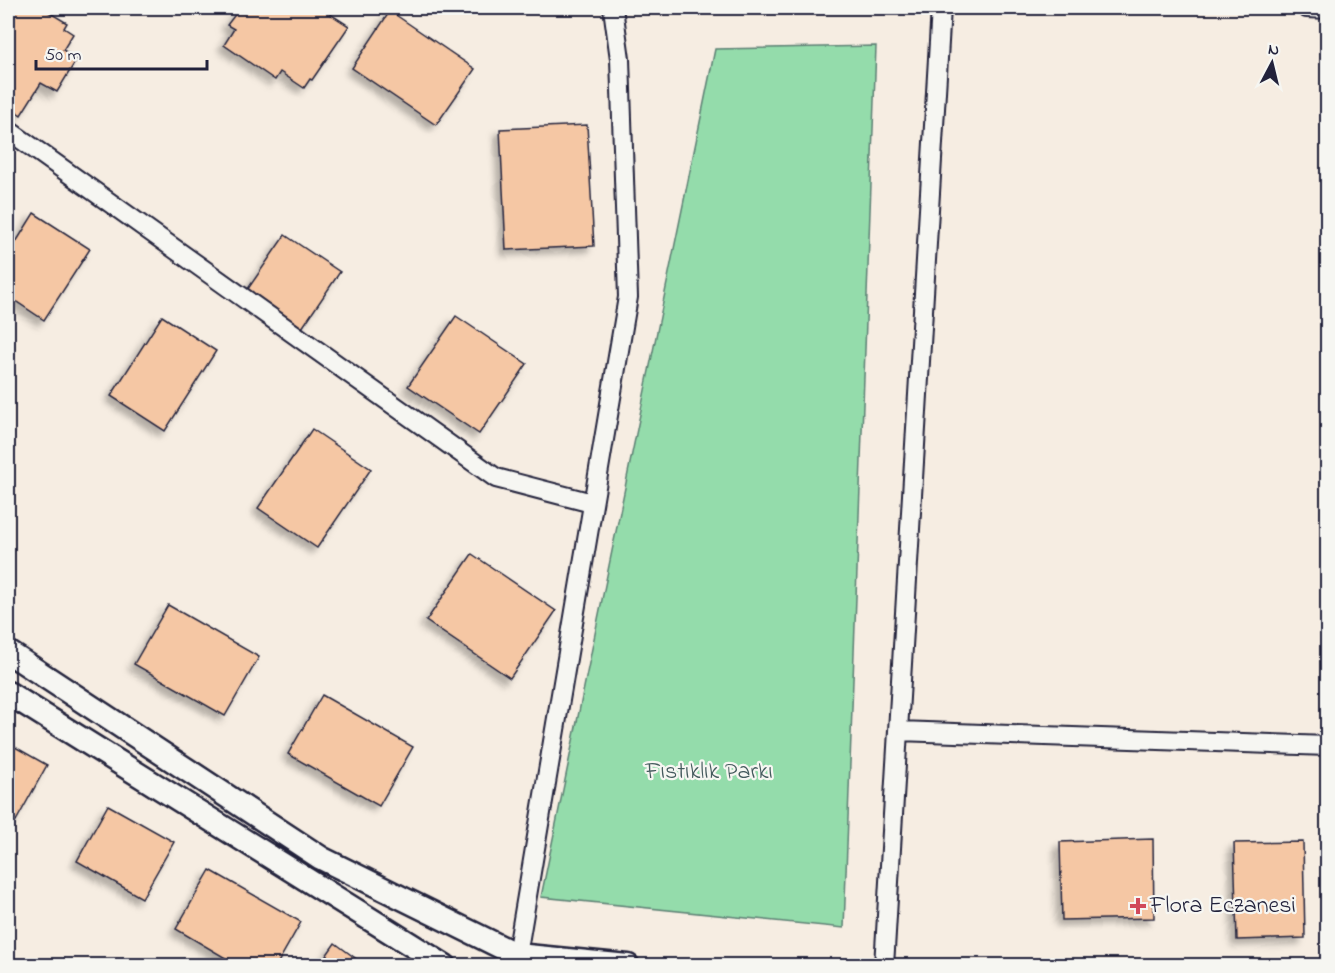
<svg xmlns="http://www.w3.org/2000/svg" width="1335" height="973" viewBox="0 0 1335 973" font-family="'Indie Flower',sans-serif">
<defs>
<filter id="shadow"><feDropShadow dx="-5.5" dy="5.5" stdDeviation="3" flood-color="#0004"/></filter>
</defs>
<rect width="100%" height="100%" fill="#f6ede2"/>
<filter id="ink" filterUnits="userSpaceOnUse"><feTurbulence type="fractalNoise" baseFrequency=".0167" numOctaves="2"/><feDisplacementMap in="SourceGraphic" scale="12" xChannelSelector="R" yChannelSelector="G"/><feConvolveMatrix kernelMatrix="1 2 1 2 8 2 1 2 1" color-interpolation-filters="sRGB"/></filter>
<g filter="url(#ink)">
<!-- green -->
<path fill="#94dcab" stroke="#5b7f73" stroke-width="1.5" d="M876,46L844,928L541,897L715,49Z"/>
<!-- building -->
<path fill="#f5c7a4" stroke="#22223b" stroke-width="1.5" filter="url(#shadow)" d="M8,8H42L67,23L64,28L73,34L63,50L77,59L57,92L41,83L21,115L8,107Z
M240,8H321L349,26L312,80L310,79L304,88L280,72L275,80L224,45L234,29L227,25Z
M390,11L475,69L436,125L352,68Z
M587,125L594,246L506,250L500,129Z
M34,213L90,249L44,320L8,296V255Z
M285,235L340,272L298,334L243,296Z
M162,316L216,351L165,431L111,396Z
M456,316L527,364L479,434L408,386Z
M312,429L371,469L317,548L258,508Z
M472,554L556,611L510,678L426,621Z
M168,605L259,657L225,716L134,664Z
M322,695L413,747L379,806L288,754Z
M8,743L47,765L16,821L8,816Z
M108,805L174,842L142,898L77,861Z
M1153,839L1154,918L1062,920L1060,842Z
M1303,842L1305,938L1237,940L1234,843Z
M210,870L301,922L276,966H239L176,929Z
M335,943L366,966H319Z"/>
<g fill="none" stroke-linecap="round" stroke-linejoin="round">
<!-- minor casing -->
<g stroke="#22223b" stroke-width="22">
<path id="minor" d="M1307,8L1328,9
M8,130L496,478L592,503
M899,731L1328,746
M517,955L628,297L620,59L613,8
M884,966L941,8"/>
</g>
<!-- tertiary casing -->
<g stroke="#22223b" stroke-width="27">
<path id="tertiary" d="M8,652L321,858L517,955L628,966
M8,693L445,966"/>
</g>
<!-- minor -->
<use href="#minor" stroke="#f6f6f2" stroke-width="18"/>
<!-- tertiary -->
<use href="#tertiary" stroke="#f6f6f2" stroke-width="22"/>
</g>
</g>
<!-- markers -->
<path fill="#d1495b" stroke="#f6f6f2" stroke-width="2" d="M1135 897h6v6h6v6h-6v6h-6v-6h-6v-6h6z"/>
<g text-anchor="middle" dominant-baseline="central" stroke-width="4.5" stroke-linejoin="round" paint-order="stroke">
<!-- park labels -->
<g font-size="24" fill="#445a5d" stroke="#f6f6f2">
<text x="709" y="772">Fıstıklık Parkı</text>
</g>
<!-- poi labels -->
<g font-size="24" fill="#22223b" stroke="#f6f6f2" text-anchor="start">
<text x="1150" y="906">Flora Eczanesi</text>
</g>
</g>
<!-- margin -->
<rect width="1335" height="973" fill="none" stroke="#f6f6f2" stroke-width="30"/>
<rect x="15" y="15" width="1305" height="943" fill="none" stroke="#22223b" stroke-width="2" filter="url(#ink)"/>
<!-- north arrow -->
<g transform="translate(1272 63) rotate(7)" stroke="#f6f6f2" stroke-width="4.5" paint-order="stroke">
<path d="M0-4.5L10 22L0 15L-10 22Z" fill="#22223b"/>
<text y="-9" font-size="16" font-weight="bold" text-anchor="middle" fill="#22223b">N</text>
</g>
<!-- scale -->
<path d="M36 60v9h171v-9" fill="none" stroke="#22223b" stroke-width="3"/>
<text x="45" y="60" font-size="18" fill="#22223b" stroke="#f6f6f2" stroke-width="4.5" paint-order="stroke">50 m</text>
</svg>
